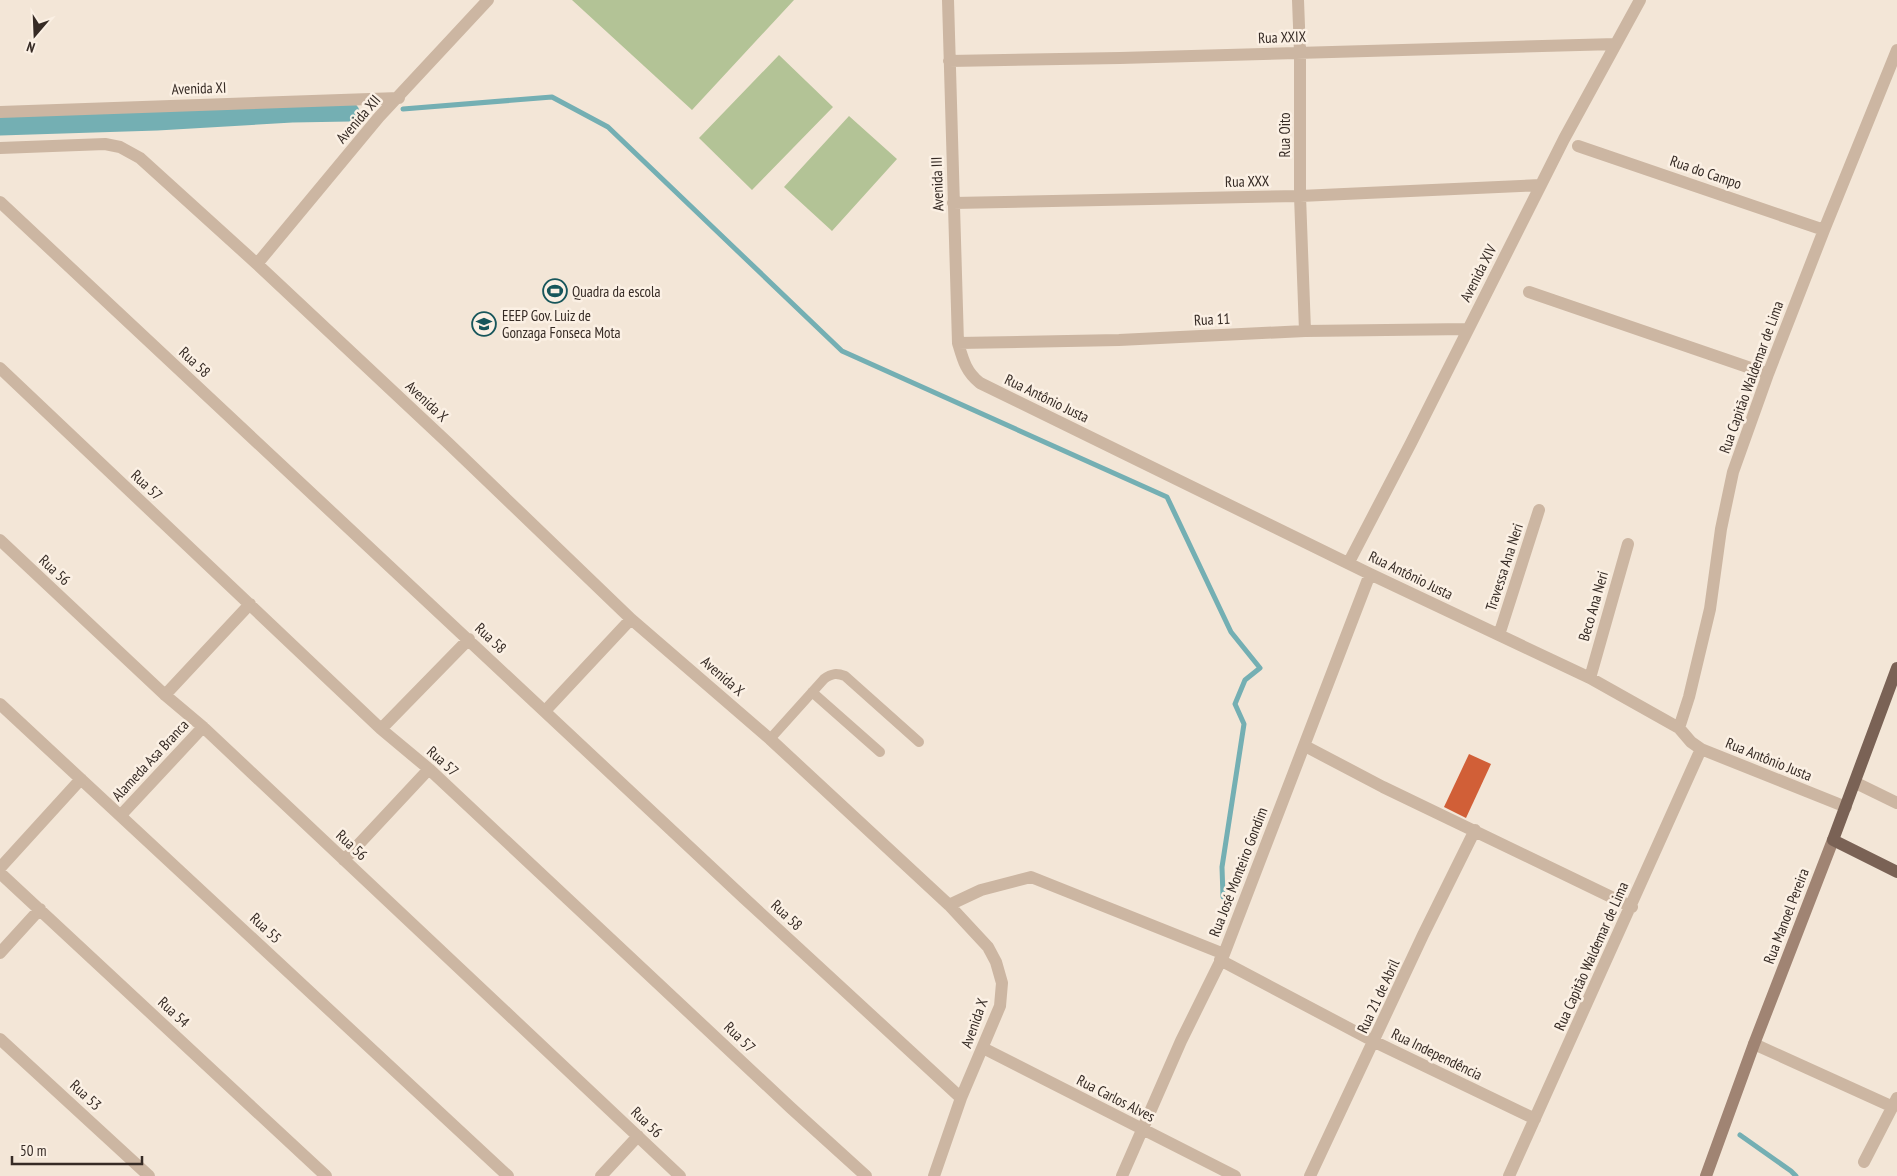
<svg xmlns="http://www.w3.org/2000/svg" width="1897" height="1176" viewBox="0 0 1897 1176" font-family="'PT Sans Narrow',sans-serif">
<rect width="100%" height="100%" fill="#f3e6d7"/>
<!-- green -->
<path fill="#b3c396" d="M572,0H794L692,110Z
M779,55L833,107L752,190L699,138Z
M849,116L897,159L832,231L784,187Z"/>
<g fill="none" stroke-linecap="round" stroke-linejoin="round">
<!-- stream -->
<path stroke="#74afb3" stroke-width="5" d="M403,109L552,97L608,127L842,351L1167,497L1231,632L1260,668L1245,680L1235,704L1244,724L1222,867L1223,897
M1740,1135L1791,1171L1796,1176"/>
<!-- canal -->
<path stroke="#74afb3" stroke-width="19" d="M0,126L157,121L292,113L350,112"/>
</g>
<!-- building -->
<path fill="#d15f37" d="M1469,754L1491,764L1466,818L1444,807Z"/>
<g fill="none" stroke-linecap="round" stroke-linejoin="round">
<!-- lane -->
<path stroke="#ccb6a2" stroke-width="10" d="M812,692L880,752
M770,739L824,679C832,673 837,673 845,676L919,742"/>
<!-- street -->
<path stroke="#ccb6a2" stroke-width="12" d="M948,0L958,343C963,360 966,372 980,383L1370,574L1590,678L1679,728L1691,742L1701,749L1846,807
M1298,0L1300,53V196L1305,331
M949,61L1120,58L1616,44
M0,112L399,98
M1578,146L1824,230
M0,148L105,144L120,147L140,158L257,264L448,443L631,619L770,739L949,905L988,947L996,962L1002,983L1000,1006L961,1098L934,1176
M0,202L744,898L961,1098
M953,203L1300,196L1541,185
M257,264L379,117L488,0
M1529,292L1768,374
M958,343L1119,340L1305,331L1468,329
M0,368L381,729L429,769L791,1108L866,1176
M0,540L165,695L203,727L680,1176
M1349,562L1411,443L1564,139L1640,0
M1499,635L1539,510
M1590,678L1628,544
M165,695L250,604
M0,704L508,1176
M545,711L631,619
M1679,728L1689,697L1710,609L1721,529L1733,472L1768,374L1824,230L1897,50
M381,729L469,639
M1305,746L1383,787L1632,907
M1856,783L1897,803
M121,815L203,727
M344,860L429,769
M0,868L81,779
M0,873L326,1176
M949,905L981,890L1031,877L1224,954
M0,953L40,909
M1220,960L1375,1042L1535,1119
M0,1039L149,1176
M1754,1044L1893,1107
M983,1048L1235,1176
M1864,1162L1897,1098
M601,1176L638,1136
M1122,1176L1181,1041L1224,954L1370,574
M1310,1176L1423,935L1475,830
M1509,1176L1701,749"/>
<!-- secondary -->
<path stroke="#a08473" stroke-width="12" d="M1706,1176L1754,1044L1833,840"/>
<!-- primary -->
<path stroke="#7a6255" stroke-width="12" d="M1897,668L1833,840L1897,872"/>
</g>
<!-- icons -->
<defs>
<g id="stadium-ring" transform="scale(1.25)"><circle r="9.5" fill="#fbf0e4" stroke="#17565b" stroke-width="1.5"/><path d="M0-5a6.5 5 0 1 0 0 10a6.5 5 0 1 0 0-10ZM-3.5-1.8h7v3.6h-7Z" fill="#17565b"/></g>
<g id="school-ring" transform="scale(1.25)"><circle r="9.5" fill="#fbf0e4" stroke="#17565b" stroke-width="1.5"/><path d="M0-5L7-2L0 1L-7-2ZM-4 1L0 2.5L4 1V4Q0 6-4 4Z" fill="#17565b"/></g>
</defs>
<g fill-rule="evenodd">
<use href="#stadium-ring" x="555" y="291"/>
<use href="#school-ring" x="484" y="324"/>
</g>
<g text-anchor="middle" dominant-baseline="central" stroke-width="5" stroke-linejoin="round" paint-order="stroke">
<!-- street labels -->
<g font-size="15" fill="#362b25" stroke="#fbf0e4">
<text transform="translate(1282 37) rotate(-2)">Rua XXIX</text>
<text transform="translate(199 88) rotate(-2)">Avenida XI</text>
<text transform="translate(358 119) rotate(-49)">Avenida XII</text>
<text transform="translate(1284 135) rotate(-90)">Rua Oito</text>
<text transform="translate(1706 172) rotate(19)">Rua do Campo</text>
<text transform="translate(1247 181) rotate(-1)">Rua XXX</text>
<text transform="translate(937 184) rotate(-92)">Avenida III</text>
<text transform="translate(1478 273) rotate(-63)">Avenida XIV</text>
<text transform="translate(1212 319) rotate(-3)">Rua 11</text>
<text transform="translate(195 362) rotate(43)">Rua 58</text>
<text transform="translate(1751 377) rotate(-70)">Rua Capitão Waldemar de Lima</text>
<text transform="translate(1047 398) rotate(26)">Rua Antônio Justa</text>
<text transform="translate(427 401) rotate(43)">Avenida X</text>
<text transform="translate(147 485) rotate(43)">Rua 57</text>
<text transform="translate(1504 567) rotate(-72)">Travessa Ana Neri</text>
<text transform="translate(55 570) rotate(43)">Rua 56</text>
<text transform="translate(1411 575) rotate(26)">Rua Antônio Justa</text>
<text transform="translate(1593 606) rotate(-74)">Beco Ana Neri</text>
<text transform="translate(491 638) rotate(43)">Rua 58</text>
<text transform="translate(723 676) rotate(41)">Avenida X</text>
<text transform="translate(1769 759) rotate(22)">Rua Antônio Justa</text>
<text transform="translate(150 760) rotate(-47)">Alameda Asa Branca</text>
<text transform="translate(443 761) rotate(42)">Rua 57</text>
<text transform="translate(352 845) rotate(43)">Rua 56</text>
<text transform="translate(1238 872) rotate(-69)">Rua José Monteiro Gondim</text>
<text transform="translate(787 915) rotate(43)">Rua 58</text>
<text transform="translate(1786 916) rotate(-69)">Rua Manoel Pereira</text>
<text transform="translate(266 928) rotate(43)">Rua 55</text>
<text transform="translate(1591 956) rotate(-66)">Rua Capitão Waldemar de Lima</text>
<text transform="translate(1378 996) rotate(-65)">Rua 21 de Abril</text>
<text transform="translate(174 1012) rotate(43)">Rua 54</text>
<text transform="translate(974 1023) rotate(-70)">Avenida X</text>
<text transform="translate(740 1037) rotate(44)">Rua 57</text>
<text transform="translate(1437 1054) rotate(26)">Rua Independência</text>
<text transform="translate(86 1095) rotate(43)">Rua 53</text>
<text transform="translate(1116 1098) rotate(27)">Rua Carlos Alves</text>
<text transform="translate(647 1122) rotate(44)">Rua 56</text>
</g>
<!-- poi labels -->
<g font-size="15" fill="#362b25" stroke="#fbf0e4" text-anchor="start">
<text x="572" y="291">Quadra da escola</text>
<text x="502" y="315">EEEP Gov. Luiz de<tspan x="502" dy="17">Gonzaga Fonseca Mota</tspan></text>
</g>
</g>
<!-- north arrow -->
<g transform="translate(35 35) rotate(199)" stroke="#fbf0e4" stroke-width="4" paint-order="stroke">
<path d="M0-4L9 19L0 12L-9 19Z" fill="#362b25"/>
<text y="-8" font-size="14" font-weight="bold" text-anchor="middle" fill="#362b25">N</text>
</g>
<!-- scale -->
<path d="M12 1156v8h130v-8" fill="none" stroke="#362b25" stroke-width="2.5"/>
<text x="20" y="1156" font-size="15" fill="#362b25" stroke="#fbf0e4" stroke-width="4" paint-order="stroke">50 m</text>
</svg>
